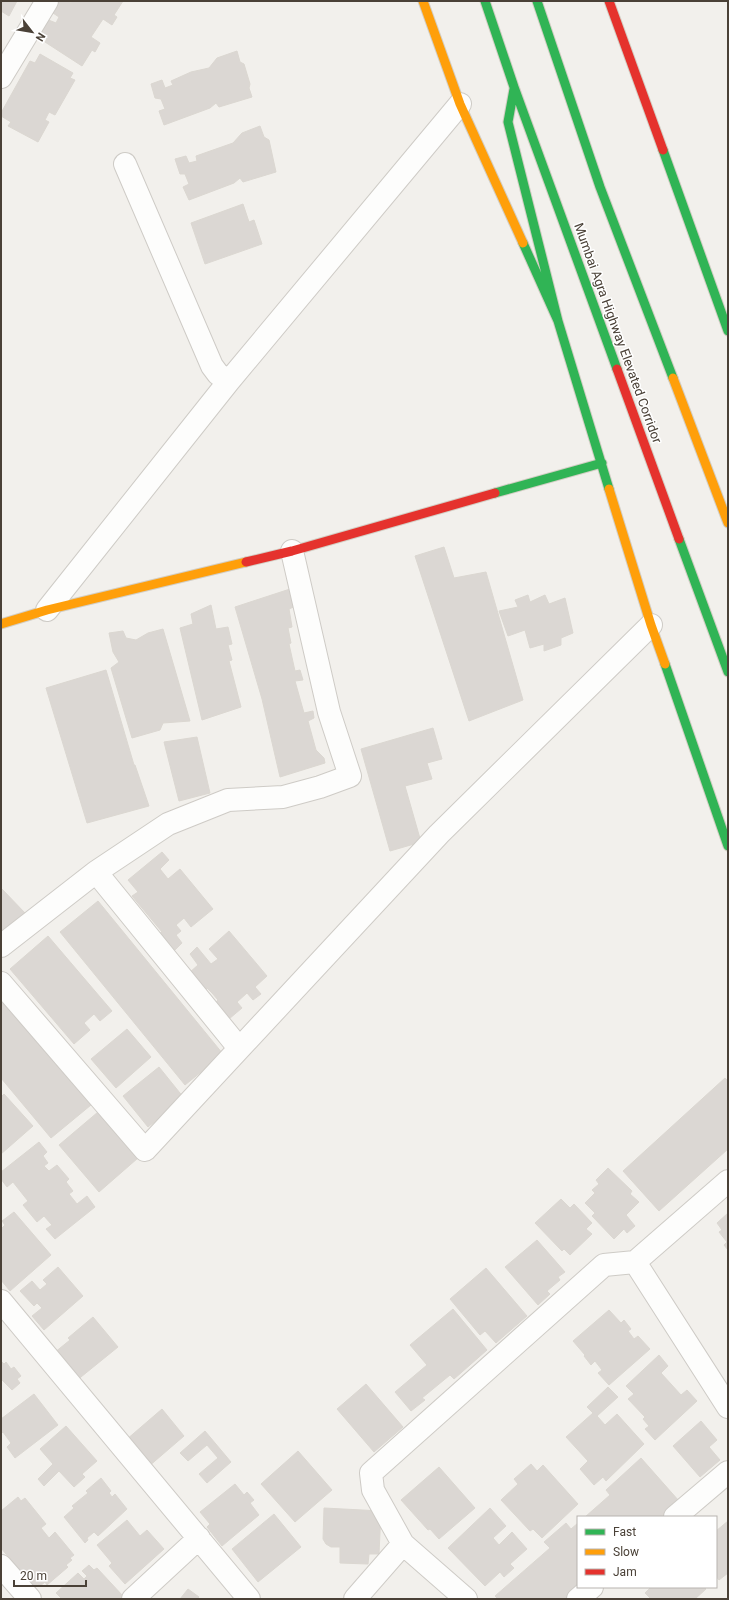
<svg xmlns="http://www.w3.org/2000/svg" width="729" height="1600" viewBox="0 0 729 1600" font-family="Roboto,sans-serif">
<rect width="100%" height="100%" fill="#f2f0ec"/>
<!-- building -->
<path fill="#dbd7d3" stroke="#dbd7d1" d="M1,1H17L9,16L1,11Z
M56,1H67L71,3L72,1H123L114,15L117,17L112,25L103,19L91,37L100,43L95,52L92,50L82,66L45,42L47,39L37,33L46,19L56,23L59,17L50,11Z
M237,51L240,62L244,64L250,84L249,88L252,97L219,107L216,103L210,108L164,125L159,111L165,109L161,99L155,98L151,84L162,80L165,88L173,85L171,81L191,72L209,68L217,58Z
M40,54L73,73L70,78L75,80L55,115L49,112L45,120L49,122L38,142L8,126L11,122L1,116V113L30,61L35,63Z
M260,126L264,137L269,140L276,172L243,182L240,178L234,183L189,200L183,187L189,184L185,174H180L175,159L186,156L189,163L197,161L196,156L233,143L242,133Z
M243,204L249,222L254,220L262,244L205,264L191,223Z
M444,547L454,578L486,572L523,700L469,721L415,556Z
M293,588L298,605L289,609L292,627L288,628L291,643L289,644L295,671L300,670L303,680L295,681L304,713L313,711L314,718L308,721L316,750L324,758L325,763L280,777L262,699L235,607Z
M528,595L530,602L545,595L549,604L565,598L573,633L561,638V645L544,651V644L530,648L525,630L508,636L499,611L518,607L515,600Z
M211,605L216,629L228,627L232,644L228,645L232,660L229,661L241,707L202,720L180,628L193,624L191,614Z
M163,629L190,721L163,723L160,730L132,738L111,668L119,662L113,652L109,633L123,631L126,638L136,640L148,633Z
M106,670L134,765H135L149,806L87,823L46,688Z
M433,728L442,759L427,763L432,779L405,786L421,842L390,851L361,749Z
M197,737L210,793L179,801L164,742Z
M162,852L169,860L160,869L168,879L180,869L213,909L191,927L184,918L176,925L181,931L176,935L182,943L175,950L160,933L162,932L132,896L138,892L128,880Z
M1,888L25,913L1,937Z
M98,901L223,1054L185,1085L60,932Z
M229,931L267,976L255,987L261,994L253,1000L247,993L237,1002L242,1008L229,1019L215,1003L218,1000L212,993L207,988L205,991L189,973L198,965L190,954L197,947L211,964L218,959L209,949Z
M48,936L112,1011L100,1021L94,1014L84,1023L90,1030L74,1044L10,969Z
M1,998L91,1105L51,1138L1,1078Z
M127,1029L151,1057L116,1088L91,1059Z
M159,1067L184,1098L148,1127L123,1096Z
M725,1078L728,1081V1149L659,1211L623,1171Z
M4,1094L33,1126L1,1154V1097Z
M98,1112L138,1158L99,1192L59,1145Z
M39,1142L47,1152L43,1156L48,1163L44,1166L49,1171L57,1165L69,1179L66,1182L73,1191L69,1194L77,1204L87,1196L95,1207L55,1239L46,1229L52,1225L44,1216L37,1222L23,1205L28,1201L13,1182L7,1187L1,1179V1172Z
M608,1168L632,1191L630,1194L639,1202L626,1215L635,1226L627,1233L624,1229L614,1239L592,1216L595,1213L585,1203L595,1193L592,1190L599,1184L596,1180Z
M561,1199L570,1208L574,1204L592,1223L586,1229L592,1234L570,1255L564,1249L562,1251L535,1223Z
M14,1212L51,1255L10,1291L1,1280V1229L5,1225L2,1221Z
M728,1213V1250L724,1245L727,1242L719,1232L722,1230L717,1223Z
M537,1240L565,1272L558,1277L560,1280L547,1291L550,1294L538,1305L505,1267Z
M58,1267L83,1296L44,1330L32,1316L42,1308L37,1303L34,1306L20,1291L32,1281L40,1290L47,1284L43,1280Z
M486,1268L527,1316L496,1343L485,1331L480,1335L450,1299Z
M453,1309L487,1350L454,1379L450,1375L422,1398L425,1400L411,1411L395,1392L427,1365L410,1345Z
M609,1310L621,1323L624,1320L631,1329L628,1331L634,1339L638,1336L650,1349L609,1385L598,1373L602,1370L595,1361L591,1365L584,1356L585,1355L573,1341Z
M93,1317L118,1347L76,1381L54,1353L70,1340L68,1338Z
M659,1355L668,1366L661,1373L681,1395L687,1390L697,1401L655,1440L645,1429L649,1426L643,1419L645,1417L628,1399L634,1394L626,1386Z
M1,1361L4,1364L6,1362L11,1369L14,1367L21,1376L17,1379L20,1383L12,1390L1,1379Z
M366,1384L403,1427L374,1452L337,1409Z
M608,1387L618,1397L597,1416L605,1425L617,1414L644,1444L606,1481L603,1477L594,1485L580,1469L588,1461L566,1437L593,1413L587,1407Z
M34,1394L58,1425L15,1458L7,1447L11,1443L3,1432L1,1434V1419Z
M162,1409L184,1436L148,1467L126,1440Z
M701,1421L717,1440L709,1447L720,1460L700,1477L673,1446Z
M66,1426L97,1461L82,1474L85,1477L74,1487L59,1471L44,1486L38,1479L53,1464L40,1449Z
M205,1431L231,1462L207,1483L199,1474L218,1458L207,1445L188,1461L180,1453Z
M298,1451L332,1490L295,1522L261,1484Z
M641,1458L679,1501L661,1517H585L610,1495L606,1490Z
M531,1464L537,1471L543,1465L578,1504L542,1538L533,1529L530,1531L501,1500L518,1484L514,1479Z
M439,1467L475,1508L439,1539L430,1529L428,1530L401,1500Z
M101,1478L111,1491L109,1493L112,1497L115,1494L127,1509L98,1536L94,1532L87,1538L88,1540L85,1543L64,1517L74,1508L72,1506L88,1493L86,1491Z
M235,1484L244,1495L247,1492L254,1500L250,1503L259,1515L222,1546L207,1527L210,1524L200,1512Z
M18,1497L21,1501L25,1498L46,1524L41,1528L49,1538L55,1532L74,1555L70,1558L72,1560L66,1565L68,1567L47,1585L45,1582L40,1586L38,1584L33,1587L1,1548V1511Z
M324,1508L381,1511L379,1554H369L368,1564L340,1563V1547H331L326,1544L323,1539Z
M490,1508L506,1526L493,1538L499,1545L512,1532L527,1549L510,1564L514,1568L504,1577L500,1572L485,1586L448,1548Z
M274,1514L301,1547L258,1582L232,1549Z
M127,1520L140,1536L147,1530L164,1549L125,1584L109,1566L112,1563L97,1545Z
M728,1521V1573L719,1580L716,1576V1531Z
M566,1523L571,1529L578,1523V1587L569,1599H498L495,1596L550,1548L544,1542Z
M89,1565L94,1570L97,1568L123,1596L119,1599H62L56,1593L78,1573L84,1579L87,1576L82,1571Z
M651,1587H704L706,1589L695,1599H651L645,1593Z
M188,1589L199,1597L197,1599H180Z"/>
<g fill="none" stroke-linecap="round" stroke-linejoin="round">
<!-- street casing -->
<g stroke="#cecbc6" stroke-width="24">
<path id="street" d="M1,77L47,1
M125,164L212,366L218,374L229,381L460,104
M47,610L229,381
M96,872L168,824L228,800L283,797L320,787L350,776L329,712L292,551
M1,946L96,872L239,1048
M1,983L145,1150L439,834L651,625
M728,1181L635,1262L728,1407
M1,1301L249,1599
M675,1517L728,1472
M1,1566L30,1599
M133,1599L199,1538
M355,1599L403,1544
M466,1599L403,1544L373,1490L371,1473L604,1265L635,1262
M578,1599L592,1587"/>
</g>
<!-- fast casing -->
<g stroke="#d3cec4" stroke-width="11">
<path id="fast" d="M485,1L514,87L617,369
M537,1L600,187L673,378
M514,89L508,122L558,321
M663,150L728,331
M523,243L558,321L609,489
M495,493L602,463
M679,539L728,672
M665,664L728,846"/>
</g>
<!-- slow casing -->
<g stroke="#d3cec4" stroke-width="11">
<path id="slow" d="M423,1L460,104L523,243
M673,378L728,523
M609,489L651,625L665,664
M1,624L47,610L246,562"/>
</g>
<!-- jam casing -->
<g stroke="#d3cec4" stroke-width="11">
<path id="jam" d="M609,1L663,150
M617,369L679,539
M246,562L292,551L495,493"/>
</g>
<!-- street -->
<use href="#street" stroke="#fdfdfc" stroke-width="22"/>
<!-- fast -->
<use href="#fast" stroke="#30b455" stroke-width="9"/>
<!-- slow -->
<use href="#slow" stroke="#ff9f0a" stroke-width="9"/>
<!-- jam -->
<use href="#jam" stroke="#e5322d" stroke-width="9"/>
</g>
<g text-anchor="middle" dominant-baseline="central" stroke-width="3" stroke-linejoin="round" paint-order="stroke">
<!-- street labels -->
<g font-size="13" fill="#4a4137" stroke="#fff">
<text transform="translate(618 333) rotate(70)">Mumbai Agra Highway Elevated Corridor</text>
</g>
</g>
<!-- border -->
<rect width="729" height="1600" fill="none" stroke="#4a4137" stroke-width="4"/>
<!-- legend -->
<rect x="577" y="1516" width="140" height="72" fill="#ffffff" stroke="#b7b3af"/>
<rect x="585" y="1529" width="20" height="6" fill="#30b455" stroke="#b7b3af"/>
<text x="613" y="1536" font-size="12" fill="#4a4137">Fast</text>
<rect x="585" y="1549" width="20" height="6" fill="#ff9f0a" stroke="#b7b3af"/>
<text x="613" y="1556" font-size="12" fill="#4a4137">Slow</text>
<rect x="585" y="1569" width="20" height="6" fill="#e5322d" stroke="#b7b3af"/>
<text x="613" y="1576" font-size="12" fill="#4a4137">Jam</text>
<!-- north arrow -->
<g transform="translate(32 32) rotate(121)" stroke="#ffffff" stroke-width="3" paint-order="stroke">
<path d="M0-3L7 15L0 10L-7 15Z" fill="#4a4137"/>
<text y="-6" font-size="11" font-weight="bold" text-anchor="middle" fill="#4a4137">N</text>
</g>
<!-- scale -->
<path d="M14 1580v6h72v-6" fill="none" stroke="#4a4137" stroke-width="2"/>
<text x="20" y="1580" font-size="12" fill="#4a4137" stroke="#ffffff" stroke-width="3" paint-order="stroke">20 m</text>
</svg>
